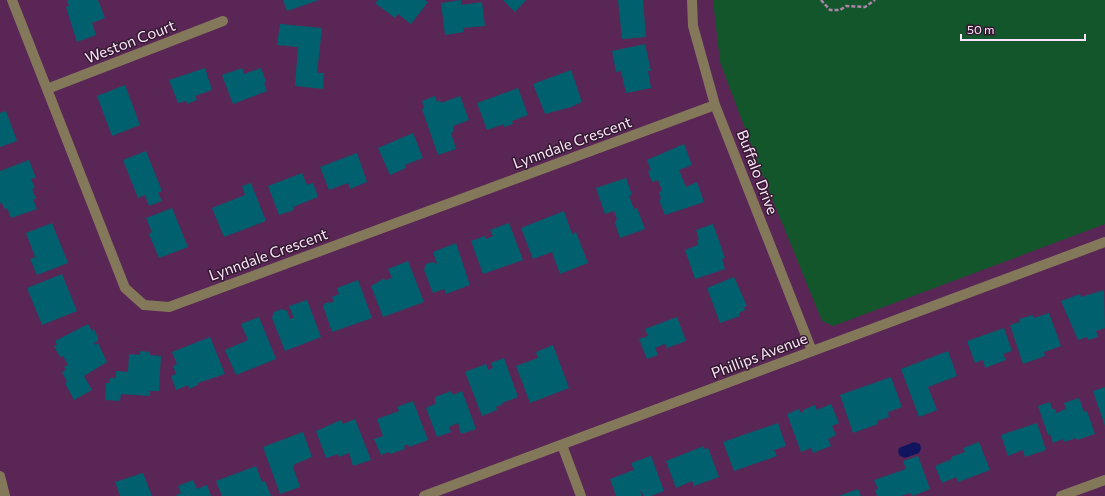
<svg xmlns="http://www.w3.org/2000/svg" width="1105" height="496" viewBox="0 0 1105 496" font-family="Commissioner,sans-serif">
<rect width="100%" height="100%" fill="#5a2656"/>
<!-- green -->
<path fill="#13562b" d="M713,0H1105V224L833,326L822,321L761,171L720,62Z"/>
<!-- water -->
<path fill="#111560" d="M914,442L920,444L921,449L919,453L905,458L900,456L898,452L899,448Z"/>
<!-- building -->
<path fill="#01606d" d="M67,0H98L105,18L92,23L96,35L77,42L66,7L69,6Z
M283,0H319L287,11Z
M378,0H425L428,2L411,24L398,14L395,18L375,3Z
M461,0V5L482,2L485,26L463,28L464,32L445,35L441,3Z
M503,0H526L515,12Z
M618,0H643L646,37L622,39Z
M280,24L322,28L317,73H324L323,89L295,86L298,47L277,45Z
M645,44L651,71H648L651,88L626,93L621,71L616,72L612,51Z
M205,68L212,90L195,96L197,100L187,104L186,101L178,103L169,80Z
M242,68L244,74L261,68L266,82L264,83L267,91L233,104L222,75Z
M571,70L582,102L571,107L545,114L533,84Z
M125,85L140,125L112,136L97,96Z
M518,88L528,115L512,121L513,124L504,127V124L487,130L477,103Z
M435,96L437,102L440,100L441,103L460,96L469,120L453,126L454,131L451,133L456,149L438,155L422,109L424,108L422,101Z
M6,111L17,141L0,147V113Z
M413,133L423,158L405,165L406,168L390,175L378,148Z
M684,144L692,165L679,170L686,187L697,182L704,202L665,215L659,200L661,199L659,192L662,191L658,180L652,182L648,171L651,170L647,160Z
M146,151L162,191L158,193L162,201L149,206L145,195L138,198L123,160Z
M357,153L367,182L350,189L348,183L329,190L320,167Z
M29,160L36,178L31,179L35,188L32,189L36,199H33L37,209L11,218L7,208L4,209L2,203H0V171Z
M302,173L307,185L313,183L318,197L293,207L294,210L279,215L268,186Z
M626,178L632,195L629,196L634,209L637,208L645,229L620,238L615,223L617,219L614,211L605,214L596,188Z
M251,183L266,221L224,237L212,208L245,195L242,186Z
M172,208L188,247L159,258L149,234L152,232L146,218Z
M564,211L572,234L576,232L588,263L560,274L552,252L533,259L521,228Z
M52,223L68,263L37,275L30,259L35,257L26,233Z
M509,223L523,260L483,274L471,241L485,236L486,239L493,236L490,230Z
M713,224L725,258L722,259L725,269L695,279L685,250L698,245L697,240L699,239L696,230Z
M456,243L470,285L446,294L444,289L433,293L424,270L426,264L432,262L437,264L433,252Z
M408,261L424,302L383,317L371,286L383,279L386,280L392,278L388,269Z
M62,274L77,311L42,325L27,288Z
M734,277L747,306L744,307L745,310L739,313L740,316L720,323L707,288Z
M358,280L372,318L332,332L323,306L325,303L334,302L332,297L339,294L337,288Z
M1104,290L1105,328L1096,331L1098,337L1088,340L1087,337L1078,340L1061,301L1080,294L1081,297Z
M307,300L321,337L285,351L272,318L274,312L282,309L287,311L290,319L294,318L289,306Z
M1049,313L1061,346L1044,352L1045,356L1023,364L1010,325L1020,322L1019,319L1033,315L1034,318Z
M259,317L276,359L236,375L225,350L248,340L241,324Z
M677,317L686,341L667,348L665,344L655,348L658,355L647,359L639,339L648,336L645,329Z
M88,324L92,331L94,329L98,338L97,339L98,341L94,343L95,345L98,343L107,362L84,376L92,390L74,400L65,383L67,382L62,372L66,370L64,367L68,365L63,356L60,357L54,346L57,345L55,341Z
M1004,328L1012,351L1003,354L1006,360L985,368L983,360L975,363L967,341Z
M210,337L225,374L198,383V385L189,389L188,385L176,390L171,376L176,374L173,366L177,364L172,352Z
M553,345L569,388L530,403L516,366L538,358L536,352Z
M140,351L150,352V355L161,356L159,391H150V396L121,394L120,401L105,400L106,383H109L110,378H116V371L128,372L129,354L140,355Z
M948,351L957,376L928,387L937,410L919,417L901,369Z
M504,358L518,397L502,403L503,404L496,407L497,410L482,416L465,372L486,364L488,370L493,368L491,363Z
M891,377L902,407L888,412L889,417L877,421L878,424L853,433L840,395Z
M1105,387V426L1093,391Z
M451,391L453,395L462,391L476,429L461,434L458,423L449,427L451,432L437,437L426,408L435,404V397Z
M1079,398L1084,412L1087,411L1095,434L1077,440L1076,438L1064,442L1063,439L1053,443L1050,434L1048,435L1038,406L1050,402L1052,409H1055L1056,413L1066,409L1064,403Z
M413,401L428,440L409,447L408,444L404,446L405,449L390,454L389,452L381,455L374,439L383,436L377,419L399,411L397,407Z
M831,404L839,423L832,426L836,435L828,439L831,446L813,453L811,448L801,452L787,414L799,409L801,413L803,412V410L815,405L817,410Z
M355,419L371,460L353,466L349,453L339,457L338,454L326,458L316,431L341,420L343,424Z
M778,423L786,446L774,450L777,456L734,471L723,442Z
M1037,423L1046,450L1025,457L1023,450L1008,456L1001,435Z
M303,432L312,457L295,464L293,467L300,487L280,494L263,447Z
M979,442L990,470L958,482L956,477L942,483L935,466L952,459L951,457L965,452L963,448Z
M704,446V449L708,448L719,477L694,486L692,481L676,488L666,461Z
M651,456L664,491L651,496H644L641,491H640L642,496H616L610,479L634,470L631,463Z
M918,456L930,489L913,496L910,493L901,496H877L875,490L878,489L874,480L906,469L903,461Z
M256,466L262,482L265,481L271,496H222L216,481Z
M143,473L152,496H120L115,482Z
M193,480L197,489L207,485L211,496H175L181,493L178,486Z
M858,489L861,496H839Z"/>
<g fill="none" stroke-linecap="round" stroke-linejoin="round">
<!-- path -->
<path stroke="#ad85a9" stroke-width="2.5" stroke-dasharray="4 2" stroke-linecap="butt" d="M821,0L830,10H840L846,6L865,7L875,0"/>
<!-- minor -->
<path stroke="#83785a" stroke-width="10" d="M12,0L125,288L144,305L169,307L715,105
M692,0L693,26L715,105L812,351
M47,89L223,21
M562,445L581,496
M0,476L5,496
M424,496L1105,242
M1061,496L1105,480"/>
</g>
<g text-anchor="middle" dominant-baseline="central" stroke-width="3" stroke-linejoin="round" paint-order="stroke">
<!-- street labels -->
<g font-size="15" fill="#ffe4fb" stroke="#321b30">
<text transform="translate(130 41) rotate(-21)">Weston Court</text>
<text transform="translate(572 142) rotate(-20)">Lynndale Crescent</text>
<text transform="translate(758 172) rotate(69)">Buffalo Drive</text>
<text transform="translate(268 254) rotate(-20)">Lynndale Crescent</text>
<text transform="translate(759 355) rotate(-21)">Phillips Avenue</text>
</g>
</g>
<!-- scale -->
<path d="M961 34v6h124v-6" fill="none" stroke="#ffe4fb" stroke-width="2"/>
<text x="967" y="34" font-size="12" fill="#ffe4fb" stroke="#321b30" stroke-width="3" paint-order="stroke">50 m</text>
</svg>
